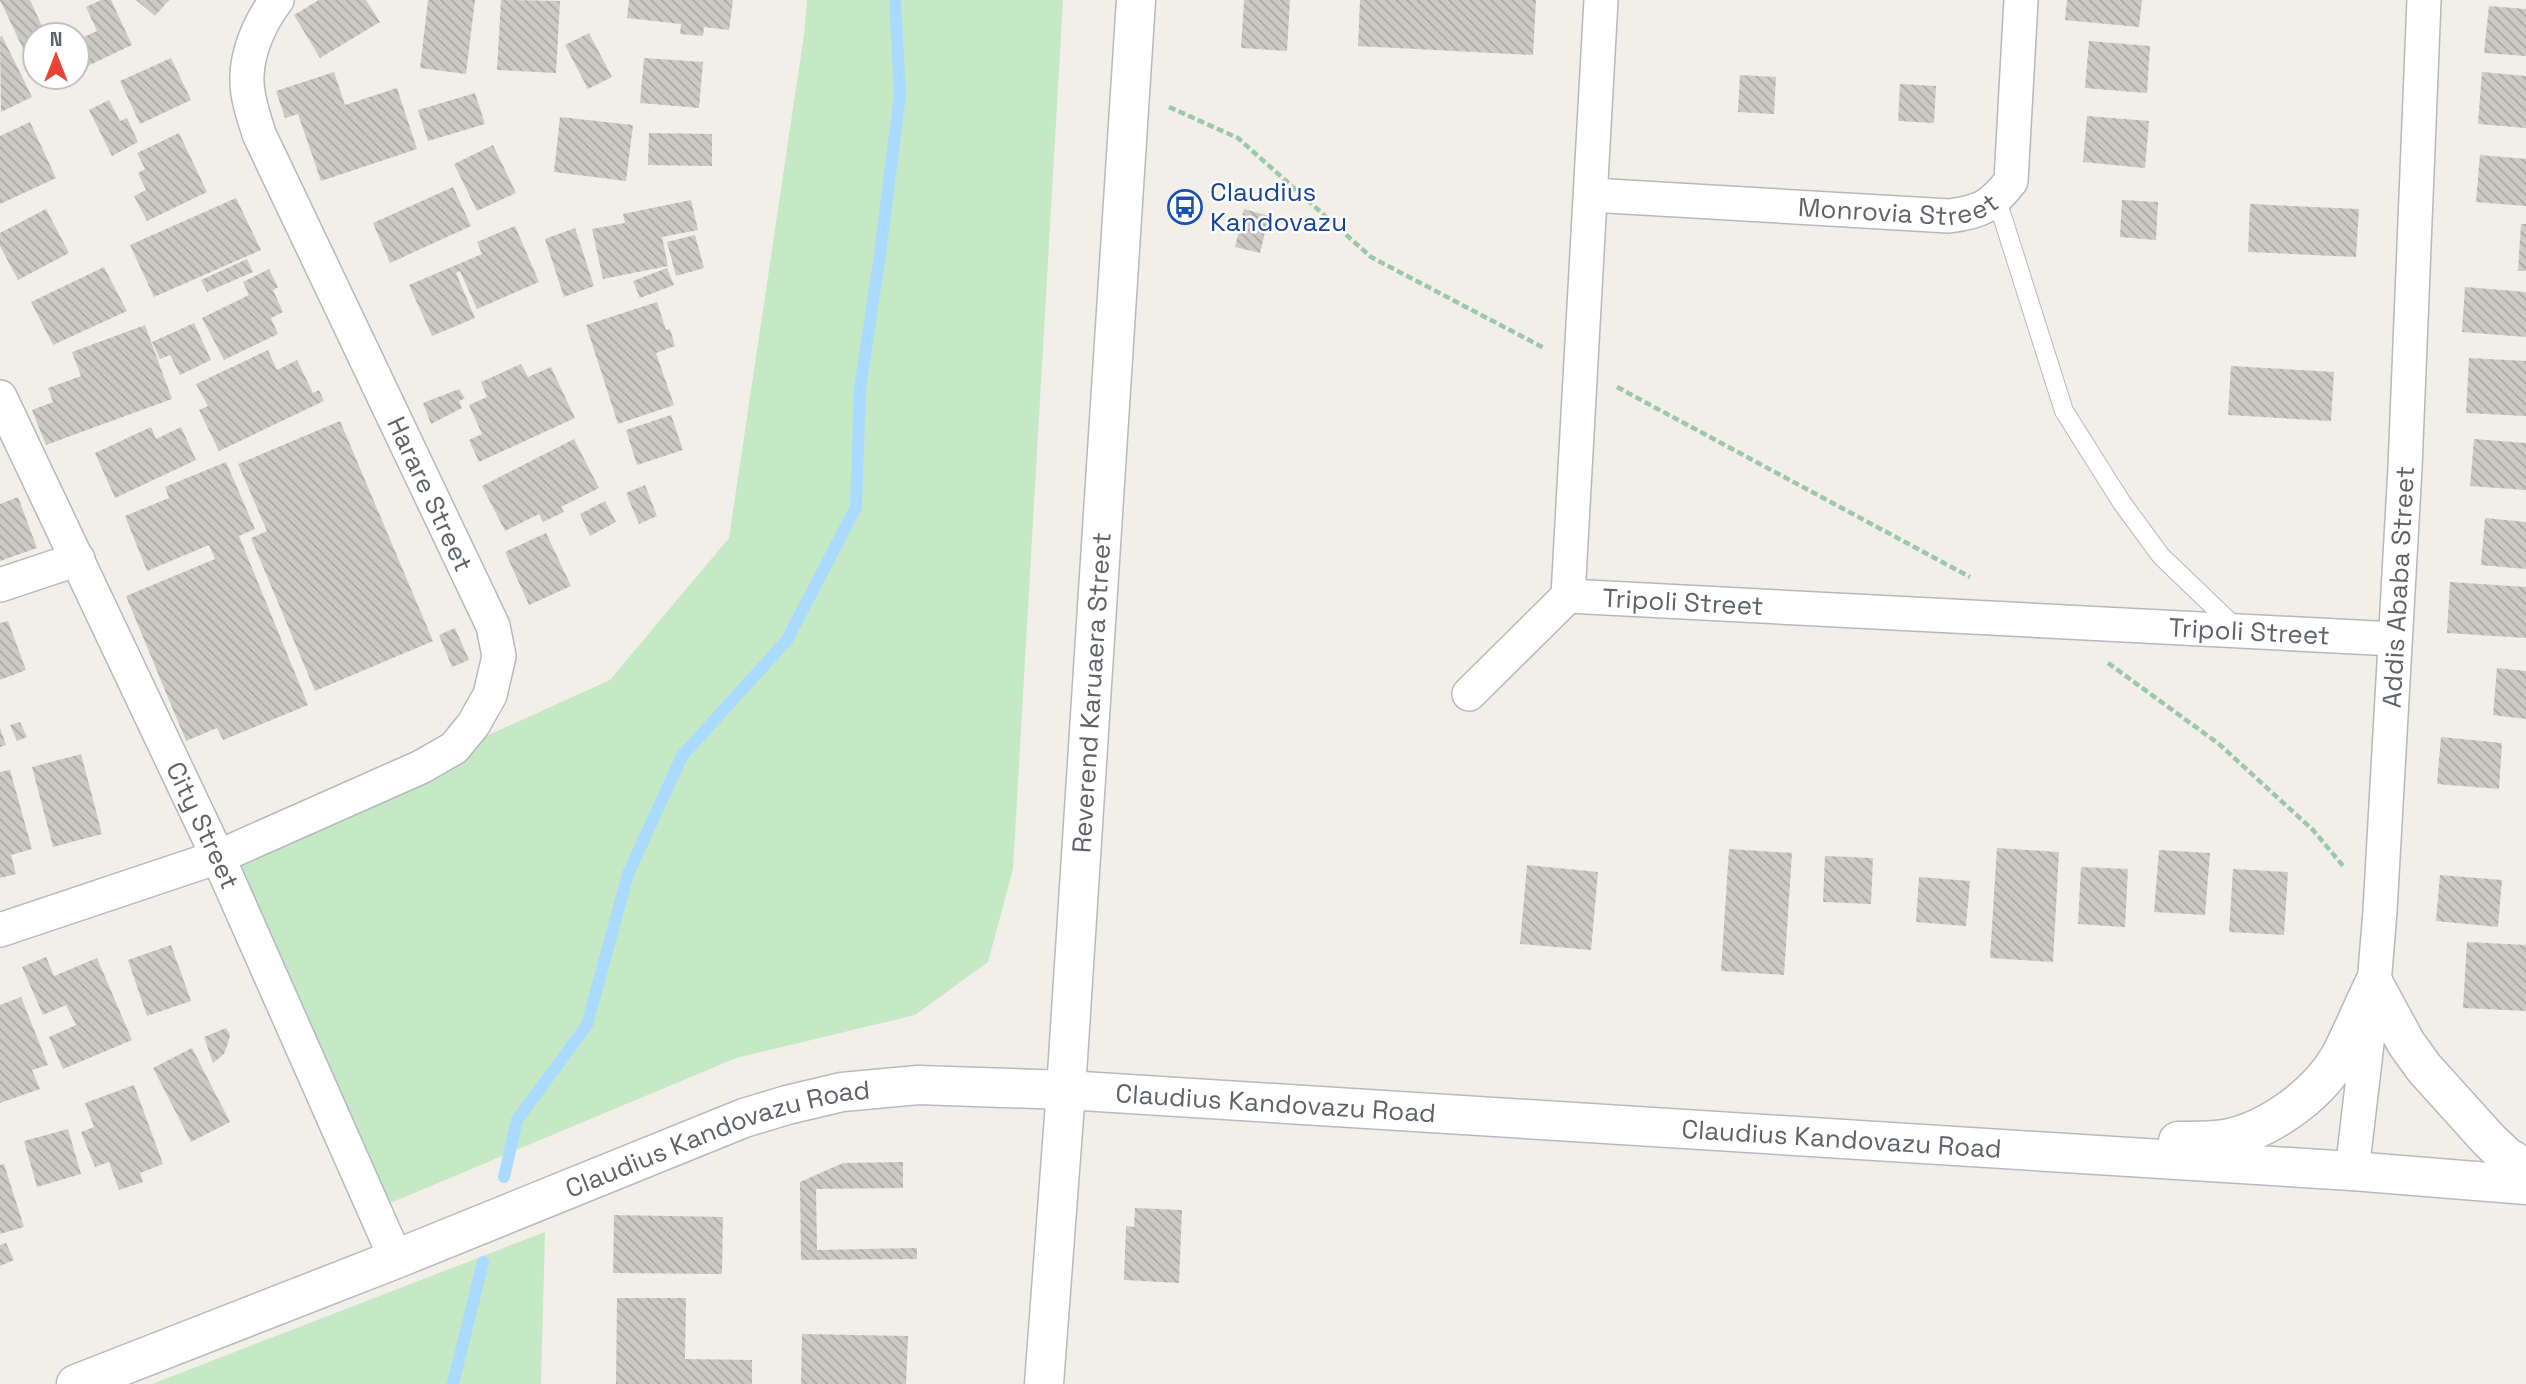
<svg xmlns="http://www.w3.org/2000/svg" width="2526" height="1384" viewBox="0 0 2526 1384" font-family="'Space Grotesk',sans-serif">
<defs>
<pattern id="building-back-hatch" width="6" height="6" patternUnits="userSpaceOnUse" patternTransform="scale(1.75)"><rect width="6" height="6" fill="#cccac5"/><path d="M-1 5l2 2M0 0l6 6M5-1l2 2" fill="none" stroke="#a9a8a4"/></pattern>
</defs>
<rect width="100%" height="100%" fill="#f1efe8"/>
<!-- grass -->
<path fill="#c5e8c5" d="M807,0H1063L1013,869L988,962L915,1015L736,1058L383,1206L228,853L610,680L729,538L804,35Z
M545,1232L541,1384H152Z"/>
<g fill="none" stroke-linecap="round" stroke-linejoin="round">
<!-- stream -->
<path stroke="#aadaff" stroke-width="12" d="M504,1177L517,1120L587,1025L628,874L682,756L787,640L856,507L860,389L880,254L900,95L895,0
M453,1384L483,1262"/>
</g>
<!-- building -->
<path fill="url(#building-back-hatch)" d="M0,0H30L46,35H35V74Z
M101,0H111L132,45L77,71V40L97,31L86,7Z
M136,0H169L155,16Z
M319,0H366L380,22L320,58L294,15Z
M428,0H475L466,74L420,68Z
M501,0L560,1L556,73L497,70Z
M629,0H733L729,30L704,27L703,36L680,34L681,24L627,18Z
M1244,0H1290L1287,51L1241,48Z
M1360,0H1536L1533,55L1358,46Z
M2067,0H2142L2139,27L2065,20Z
M2489,6L2526,9V56L2484,53Z
M589,33L612,77L588,89L565,45Z
M2,36L32,97L1,112L0,37Z
M2089,41L2150,46L2147,93L2085,88Z
M171,58L191,100L140,124L120,81Z
M644,58L703,62L699,108L640,103Z
M334,72L345,105L397,88L417,149L321,181L298,114L285,118L276,91Z
M2482,72L2526,76V128L2478,124Z
M1740,75L1776,77L1774,114L1738,112Z
M37,77H64L42,88Z
M1900,84L1936,86L1934,123L1898,121Z
M475,93L485,124L428,141L418,110Z
M109,100L120,121L127,118L138,142L112,156L89,110Z
M2087,116L2149,121L2145,168L2083,162Z
M560,117L633,125L626,181L554,172Z
M30,122L56,178L0,204V136Z
M179,133L207,192L147,221L134,196L146,190L138,173L145,169L137,153Z
M649,133L712,134V166L648,165Z
M493,145L516,193L477,211L454,164Z
M2480,155L2526,159V206L2476,202Z
M453,187L471,226L390,263L373,223Z
M236,198L261,250L154,297L130,245Z
M691,200L698,230L662,237L668,266L603,279L592,229L625,223L623,214Z
M2122,200L2158,202L2156,240L2120,237Z
M2250,204L2359,209L2356,257L2248,252Z
M46,209L69,253L18,280L0,246V233Z
M1244,209L1269,216L1260,253L1235,247Z
M2521,224H2526V271H2518Z
M515,226L539,282L477,309L460,271L456,273L475,318L432,336L409,285L482,254L477,242Z
M575,228L594,286L564,297L545,239Z
M695,235L704,268L676,276L667,242Z
M247,259L253,272L207,292L201,280Z
M104,267L127,311L53,345L31,302Z
M667,268L674,285L640,298L633,281Z
M269,269L278,287L273,290L283,312L271,318L278,334L224,360L202,318L249,295L243,282Z
M2465,287L2526,292V337L2462,332Z
M657,302L666,330L670,329L675,346L656,353L674,405L618,424L586,325Z
M194,323L211,360L180,375L170,355L160,359L152,342Z
M145,325L172,399L46,445L32,410L53,402L48,388L81,376L72,352Z
M268,350L277,370L297,360L313,393L319,390L324,401L219,451L199,410L208,406L196,384Z
M2469,358L2526,361V416L2466,413Z
M521,364L528,377L551,367L575,418L479,462L469,440L482,434L469,405L487,397L481,382Z
M2231,366L2334,372L2331,421L2228,415Z
M459,389L465,398L459,401L462,408L431,424L423,403Z
M671,415L683,450L637,465L626,430Z
M340,421L433,641L315,691L251,538L267,531L238,464Z
M151,427L156,439L181,427L196,460L115,498L95,453Z
M574,439L599,488L561,507L564,512L543,522L539,514L505,531L482,486Z
M2474,439L2526,443V490L2470,486Z
M226,462L255,529L239,536L308,705L223,740L217,728L186,741L126,596L215,559L209,545L147,571L125,516L169,498L165,487Z
M645,485L657,516L639,524L626,493Z
M18,497L37,548L0,561V504Z
M605,501L616,522L590,536L580,514Z
M2485,518L2526,522V569L2481,565Z
M546,533L571,586L529,605L505,552Z
M2450,582L2526,587V638L2447,633Z
M8,621L26,670L0,680V623Z
M455,628L469,660L452,667L439,635Z
M2497,668L2526,671V719L2493,715Z
M20,722L27,737L17,741L10,725Z
M0,728L6,745L0,747Z
M2441,737L2502,743L2499,789L2437,784Z
M81,754L102,834L53,847L32,767Z
M10,770L32,849L11,855L16,874L0,878V772Z
M1997,848L2059,852L2053,962L1990,958Z
M1729,849L1792,853L1784,975L1721,971Z
M2159,850L2210,853L2205,915L2154,912Z
M1825,856L1873,858L1871,904L1823,902Z
M1527,865L1598,872L1591,950L1520,944Z
M2081,867L2128,869L2125,927L2078,924Z
M2233,869L2288,872L2284,935L2229,932Z
M2440,875L2502,880L2498,927L2436,921Z
M1919,877L1970,881L1966,926L1916,922Z
M2467,942L2526,945V1011L2463,1008Z
M171,945L191,1001L147,1016L128,960Z
M46,957L54,976L97,958L132,1040L63,1069L49,1037L76,1025L66,1005L43,1015L22,967Z
M21,997L48,1065L32,1070L40,1089L0,1103V1005Z
M226,1028L230,1035L228,1043L224,1054L213,1063L204,1037Z
M192,1048L230,1122L191,1142L153,1068Z
M134,1085L163,1164L140,1173L143,1182L119,1190L109,1162L95,1167L81,1132L94,1127L85,1103Z
M68,1129L81,1174L37,1187L24,1141Z
M903,1162V1188L816,1189L817,1250L917,1248V1259L801,1260L800,1182L843,1163Z
M4,1164L24,1227L0,1234V1165Z
M1135,1208L1182,1210L1179,1283L1124,1280L1126,1226L1134,1227Z
M614,1215L723,1217L722,1274L613,1273Z
M6,1243L14,1260L0,1266V1245Z
M617,1298H686L685,1359L752,1360V1384H616Z
M802,1334L908,1336L906,1384H801Z"/>
<g fill="none" stroke-linecap="round" stroke-linejoin="round">
<!-- lane casing -->
<g stroke="#b5b8bc" stroke-width="20">
<path id="lane" d="M1997,200L2064,411L2122,503L2161,556L2236,628"/>
</g>
<!-- street casing -->
<g stroke="#b5b8bc" stroke-width="36">
<g id="street">
<path id="s1" d="M1601,0L1568,596L2394,639"/>
<path id="s2" d="M1591,195L1949,216C1980,212 1991,207 2011,181L2021,0"/>
<path id="s3" d="M0,397L218,857L396,1259"/>
<path d="M0,585L78,559"/>
<path d="M1469,694L1568,596"/>
<path d="M0,930L218,857L421,767L454,748L473,725L490,695L499,656L493,626L259,134C254,117 247,99 247,81C246,54 260,21 277,0"/>
<path id="s4" d="M2352,1171L2374,984L2380,911L2405,468L2424,0"/>
</g>
</g>
<!-- secondary casing -->
<g stroke="#b6babf" stroke-width="41">
<g id="secondary">
<path d="M2374,984L2406,1043L2424,1068L2489,1140L2507,1157L2526,1168"/>
<path d="M2178,1141C2190,1141 2204,1141 2216,1140C2262,1136 2316,1097 2339,1058C2352,1034 2362,1008 2374,984"/>
<path id="s5" d="M76,1384L396,1259L744,1118L787,1105L842,1092L918,1085L1066,1090L2352,1171L2526,1185"/>
<path id="s6" d="M1044,1384L1066,1090L1136,0"/>
</g>
</g>
<!-- path -->
<path stroke="#9cc7a9" stroke-width="4.5" stroke-dasharray="7 3.5" stroke-linecap="butt" d="M1169,107L1238,138L1371,257L1544,348
M1617,387L1970,577
M2108,663L2219,744L2313,830L2344,867"/>
<!-- lane -->
<use href="#lane" stroke="#fff" stroke-width="18"/>
<!-- street -->
<use href="#street" stroke="#fff" stroke-width="33"/>
<!-- secondary -->
<use href="#secondary" stroke="#fff" stroke-width="38"/>
</g>
<!-- icons -->
<defs>
<g id="bus-ring" transform="scale(1.75)"><circle r="9.5" fill="#fff" stroke="#1a4fb4" stroke-width="1.5"/><path d="M-5-6H5V4H4V6H2V4H-2V6H-4V4H-5ZM-3.5-4V0h7V-4ZM-3.5 1.2v1.5H-2V1.2ZM2 1.2v1.5H3.5V1.2Z" fill="#1a4fb4"/></g>
</defs>
<g fill-rule="evenodd">
<use href="#bus-ring" x="1185" y="207"/>
</g>
<g text-anchor="middle" dominant-baseline="central" stroke-width="5" stroke-linejoin="round" paint-order="stroke">
<!-- transit labels -->
<g font-size="26" fill="#164399" stroke="#fff" text-anchor="start">
<text x="1210" y="192">Claudius<tspan x="1210" dy="30">Kandovazu</tspan></text>
</g>
<!-- street labels -->
<g font-size="26" fill="#5f6368" stroke="#fff">
<text stroke="none"><textPath href="#s2" startOffset="308">Monrovia Street</textPath></text>
<text transform="translate(430 494) rotate(65)">Harare Street</text>
<text stroke="none"><textPath href="#s4" startOffset="586">Addis Ababa Street</textPath></text>
<text stroke="none"><textPath href="#s1" startOffset="712">Tripoli Street</textPath></text>
<text stroke="none"><textPath href="#s1" startOffset="1279">Tripoli Street</textPath></text>
<text stroke="none"><textPath href="#s6" startOffset="693">Reverend Karuaera Street</textPath></text>
<text stroke="none"><textPath href="#s3" startOffset="474">City Street</textPath></text>
<text stroke="none"><textPath href="#s5" startOffset="1255">Claudius Kandovazu Road</textPath></text>
<text stroke="none"><textPath href="#s5" startOffset="1822">Claudius Kandovazu Road</textPath></text>
<text stroke="none"><textPath href="#s5" startOffset="688">Claudius Kandovazu Road</textPath></text>
</g>
</g>
<!-- north arrow -->
<g transform="translate(56 56)"><circle r="33" fill="#ffffff" stroke="#bfc1c3" stroke-width="2"/>
<path d="M0-5L12 26L0 18L-12 26Z" fill="#ea4335"/>
<text y="-10" font-size="19" font-weight="bold" text-anchor="middle" fill="#5f6368">N</text>
</g>
</svg>
